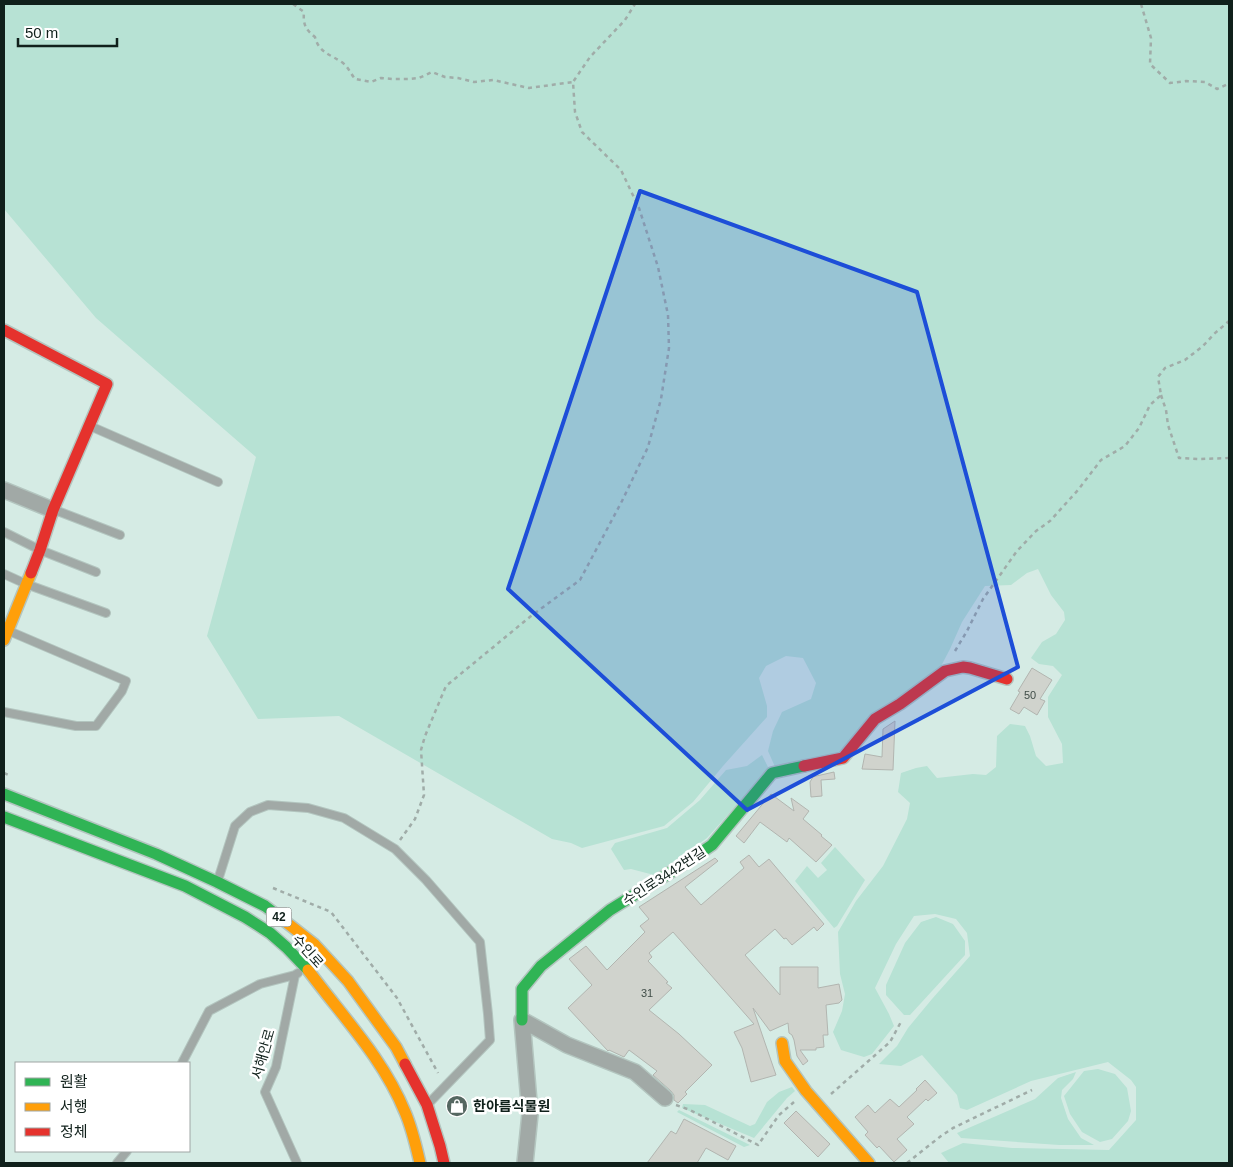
<svg xmlns="http://www.w3.org/2000/svg" width="1233" height="1167" viewBox="0 0 1233 1167" font-family="Arial,'Noto Sans KR',sans-serif">
<rect width="100%" height="100%" fill="#d5ebe4"/>
<!-- green -->
<path fill="#b7e2d4" d="M4,4H1229V1163H949L941,1153L963,1143L1012,1148L1109,1150L1136,1120V1087L1131,1080L1108,1062L1031,1081L967,1110L960,1108L957,1095L922,1055L901,1066L879,1064L897,1046L908,1028L932,999L970,956L967,933L956,919L935,914L914,916L896,944L875,988L889,1014L894,1026L872,1054L864,1057L841,1050L833,1032L842,1011L845,994L840,974L838,932L856,901L883,866L907,819L910,803L898,792L901,773L916,768L927,766L937,778L973,774L986,775L996,767L997,736L1010,724L1025,726L1030,736L1036,756L1046,766L1063,763L1062,744L1048,717V697L1062,675L1053,666L1039,664L1031,658L1042,642L1056,634L1065,620L1064,612L1051,595L1038,569L1027,573L1011,585L985,586L962,622L950,649L939,670L838,753L776,769L768,751L773,731L782,712L811,699L816,683L803,658L786,656L766,666L759,678L767,706V717L723,766L693,802L664,826L582,848L571,843L552,839L339,716L258,719L207,636L256,457L96,318L4,209Z
M762,755L769,769L707,838L654,875L631,869L624,870L611,849L615,843L667,828L700,800L726,770L747,766Z
M835,847L865,880L837,926L834,928L795,881L807,866L818,878L827,870L821,863Z
M936,917L953,924L965,941V955L910,1015H904L886,995V985L905,943L921,922Z
M1098,1069L1115,1074L1127,1088L1131,1111L1128,1121L1112,1139L1100,1142L1082,1132L1070,1114L1064,1096L1084,1071Z
M1076,1072L1073,1079L1062,1090L1061,1098L1068,1119L1081,1138L1094,1145H1059L961,1138L957,1133L1035,1099L1058,1078Z
M792,1087L795,1091L787,1098L754,1138L682,1108L683,1104L705,1105L750,1126L755,1124L767,1102L779,1092Z
M679,1110L750,1145L744,1147L677,1112Z"/>
<!-- building -->
<path fill="#d0d3cd" stroke="#b2b5b0" d="M1032,668L1052,680L1040,699L1045,701L1037,715L1024,707L1019,714L1010,709L1020,692L1018,691Z
M895,721L893,770L862,769L865,754L882,757L883,729Z
M834,772L835,779L821,780L822,796L811,797L810,782L813,777L803,780V779Z
M771,794L794,811L791,798L809,811L803,819L822,835L821,836L832,845L816,862L789,838L787,842L760,822L744,843L736,836Z
M749,855L759,867L769,859L824,924L817,931L814,927L792,945L786,938L784,939L775,929L745,955L780,995V967H818V988L839,984L842,1000L839,1003L826,1005L828,1035H823L824,1047L816,1048V1050H800L808,1061L803,1065L797,1056L794,1040L792,1035L789,1033L788,1023L770,1031L753,1008L776,1075L751,1082L742,1048L734,1032L754,1024L673,932L649,953L652,957L648,961L668,982L666,983L672,988L649,1010L679,1034L712,1065L685,1092L687,1094L678,1103L674,1100V1095L671,1091L653,1075L657,1071L629,1050L624,1057L609,1050L608,1051L568,1008L592,985L569,959L586,946L607,970L645,932L640,926L649,919L639,907L715,858L718,861L685,887L701,905L744,868L740,862Z
M925,1080L937,1093L928,1101L926,1099L907,1117L914,1124L897,1139L907,1150L894,1162L879,1146L877,1148L865,1135L868,1132L855,1117L868,1105L875,1113L890,1099L899,1107L917,1090L916,1089Z
M796,1111L830,1144L818,1157L784,1123Z
M684,1119L736,1146L728,1160L706,1148L697,1163H647L671,1131L676,1134Z"/>
<g fill="none" stroke-linecap="round" stroke-linejoin="round">
<!-- lane casing -->
<g stroke="#b3c5bf" stroke-width="10">
<path id="lane" d="M90,426L218,482
M55,510L120,535
M4,532L40,550L96,572
M4,574L26,584L106,613
M4,712L76,726H96L122,691L126,681L9,631
M218,880L235,826L250,812L268,805L308,808L344,818L395,849L426,880L480,942L488,1014L490,1040L430,1102
M295,975L276,1067L265,1092L297,1163
M182,1063L209,1011L260,984L295,975L298,973
M117,1163L127,1151"/>
</g>
<!-- street casing -->
<g stroke="#b3c5bf" stroke-width="18">
<path id="street" d="M4,490L53,510
M525,1163L530,1114L522,1020L567,1045L635,1072L665,1098"/>
</g>
<!-- fast casing -->
<g stroke="#b3c5bf" stroke-width="14">
<path id="fast" d="M4,794L156,854L217,882L265,906L282,919
M4,817L185,886L245,917L270,933L286,947L308,970
M522,1020V989L541,966L610,910L687,862L712,845L772,773L804,766"/>
</g>
<!-- slow casing -->
<g stroke="#b3c5bf" stroke-width="14">
<path id="slow" d="M4,640L31,573
M282,919L314,944L348,981L396,1047L405,1064
M308,970C342,1016 383,1058 405,1112C412,1128 416,1146 420,1163
M782,1043L785,1061L806,1091L869,1163"/>
</g>
<!-- jam casing -->
<g stroke="#b3c5bf" stroke-width="14">
<path id="jam" d="M4,330L107,384L53,510L40,550L31,573
M804,766L843,758L875,719L900,704L945,671L963,667L970,668L1007,679
M405,1064L427,1105L440,1146L444,1163"/>
</g>
<!-- path -->
<path stroke="#a0aca8" stroke-width="2.5" stroke-dasharray="4 4" stroke-linecap="butt" d="M293,4L304,12C303,24 305,29 315,37C319,53 330,54 343,63C348,67 351,74 355,79L371,82L381,78L392,79H409L419,78L432,72L445,77L458,78L474,82L493,80L529,88L573,82
M1141,4L1151,38L1150,64L1170,83L1186,81L1205,82L1217,89L1228,84H1229
M1161,395L1166,410L1168,425L1179,458L1199,459L1229,458
M955,651L967,631L983,599L1017,551L1036,531L1050,521L1078,490L1101,460L1125,446L1139,428L1150,405L1161,395L1158,377L1165,368L1185,360L1203,346L1214,334L1229,321
M4,773L11,776
M400,840L415,819L424,795L421,750L425,736L446,686L531,616L580,580L622,501L648,447L661,399L669,348L668,315L658,267L639,208L621,170L582,132L575,112L573,82L590,57L625,20L635,4
M273,888L331,912L397,998L438,1073
M831,1094L890,1042L902,1020
M676,1105L690,1110L758,1145L779,1115L794,1102
M907,1163L941,1136L953,1128L1032,1090"/>
<!-- lane -->
<use href="#lane" stroke="#a1a9a6" stroke-width="8"/>
<!-- street -->
<use href="#street" stroke="#a1a9a6" stroke-width="15"/>
<!-- fast -->
<use href="#fast" stroke="#30b455" stroke-width="11"/>
<!-- slow -->
<use href="#slow" stroke="#ff9f0a" stroke-width="11"/>
<!-- jam -->
<use href="#jam" stroke="#e5322d" stroke-width="11"/>
</g>
<!-- marked area -->
<path fill="#1d4ed8" fill-opacity="0.2" stroke="#1d4ed8" stroke-width="4" stroke-linejoin="round" d="M640,191L917,292L1018,667L747,810L508,589Z"/>
<!-- icons -->
<defs>
<g id="shop-disc" transform="scale(1.125)"><circle r="9.5" fill="#556761" stroke="#fff"/><path d="M-5-2.5h2.3a2.7 3.5 0 0 1 5.4 0H5L5.5 6h-11ZM-1.5-2.5h3a1.5 2.3 0 0 0-3 0Z" fill="#fff"/></g>
</defs>
<g fill-rule="evenodd">
<use href="#shop-disc" x="457" y="1106"/>
</g>
<g text-anchor="middle" dominant-baseline="central" stroke-width="5" stroke-linejoin="round" paint-order="stroke">
<!-- number labels -->
<g font-size="11" fill="#404d48">
<text x="1030" y="695">50</text>
<text x="647" y="993">31</text>
</g>
<!-- shield labels -->
<rect fill="#fff" stroke="#58635f" stroke-width="1" x="266.5" y="907.5" width="25" height="19" rx="4"/>
<g font-size="12" font-weight="bold" fill="#10201b">
<text x="279" y="917">42</text>
</g>
<!-- street labels -->
<g font-size="14" fill="#10201b" stroke="#fff">
<text transform="translate(664 876) rotate(-33)">수인로3442번길</text>
<text transform="translate(308 951) rotate(48)">수인로</text>
<text transform="translate(263 1054) rotate(-74)">서해안로</text>
</g>
<!-- poi labels -->
<g font-size="14" font-weight="bold" fill="#10201b" stroke="#fff" text-anchor="start">
<text x="473" y="1106">한아름식물원</text>
</g>
</g>
<!-- border -->
<rect width="1233" height="1167" fill="none" stroke="#10201b" stroke-width="10"/>
<!-- legend -->
<rect x="15" y="1062" width="175" height="90" fill="#ffffff" stroke="#9fa6a4"/>
<rect x="25" y="1078" width="25" height="8" fill="#30b455" stroke="#9fa6a4"/>
<text x="60" y="1087" font-size="15" fill="#10201b">원활</text>
<rect x="25" y="1103" width="25" height="8" fill="#ff9f0a" stroke="#9fa6a4"/>
<text x="60" y="1112" font-size="15" fill="#10201b">서행</text>
<rect x="25" y="1128" width="25" height="8" fill="#e5322d" stroke="#9fa6a4"/>
<text x="60" y="1137" font-size="15" fill="#10201b">정체</text>
<!-- scale -->
<path d="M18 38v8h99v-8" fill="none" stroke="#10201b" stroke-width="2.5"/>
<text x="25" y="38" font-size="15" fill="#10201b" stroke="#ffffff" stroke-width="4" paint-order="stroke">50 m</text>
</svg>
